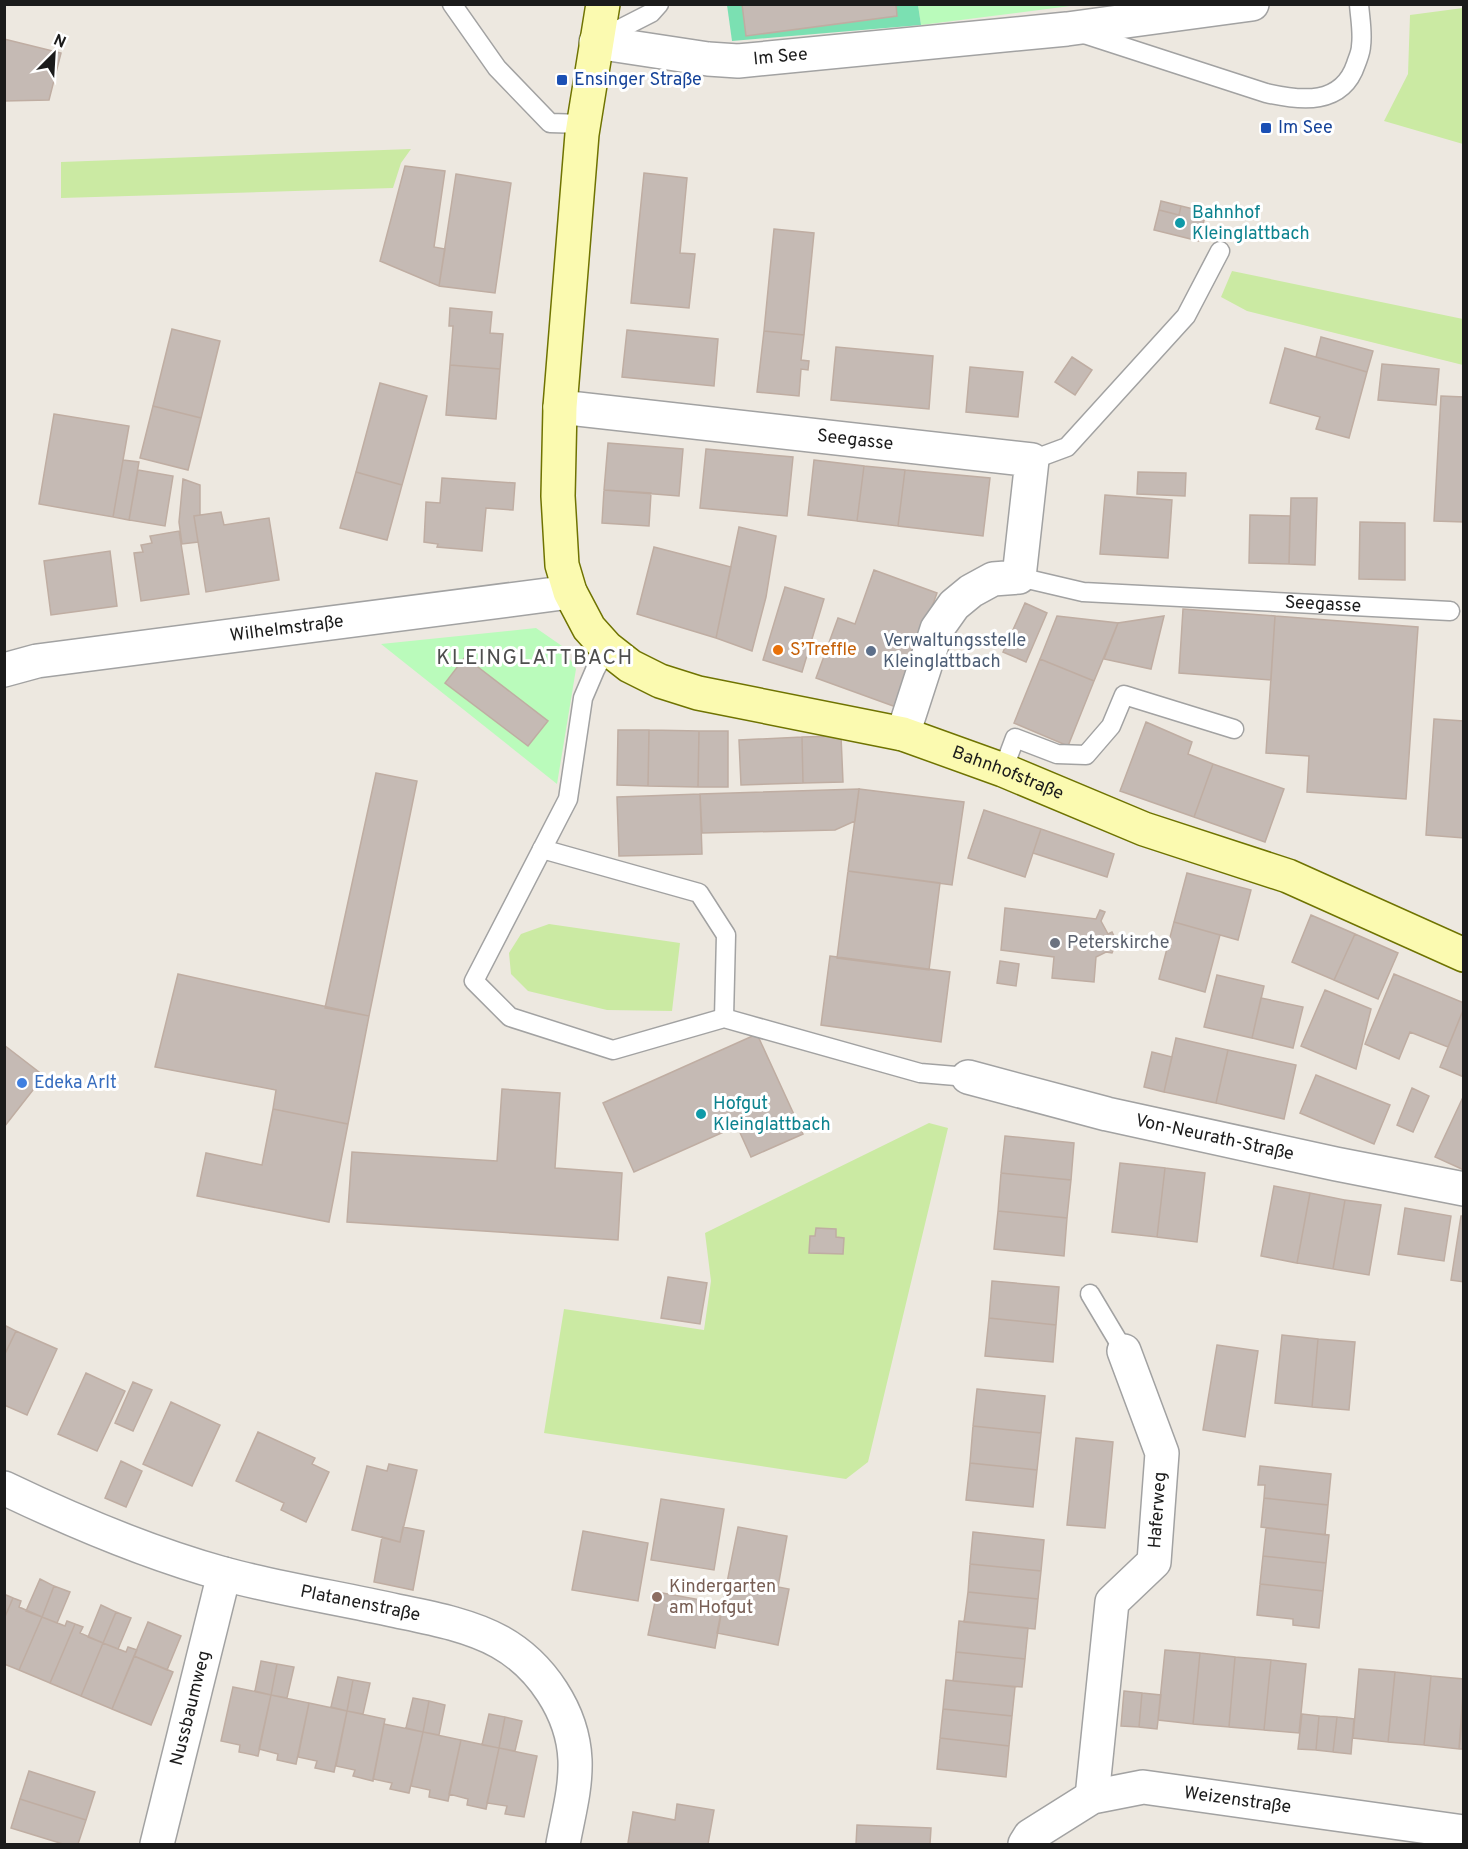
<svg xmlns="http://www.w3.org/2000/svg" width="1468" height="1849" viewBox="0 0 1468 1849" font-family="Overpass,sans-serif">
<rect width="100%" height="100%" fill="#ede8e0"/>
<!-- grass -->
<path fill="#cbeaa3" d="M1463,8V144L1384,121L1408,74L1410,15Z
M411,149L401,163L393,188L61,198V162Z
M1232,271L1463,319V365L1247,311L1221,297Z
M549,924L680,943L672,1011L607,1010L528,991L511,974L509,953L521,934Z
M929,1123L948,1128L868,1462L846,1479L544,1433L564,1309L704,1330L711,1281L705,1233Z"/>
<!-- park -->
<path fill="#bafbbb" d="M918,4L1078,5L921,25Z
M536,628L562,646L576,669L557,784L381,644Z"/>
<!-- pitch -->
<path fill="#7be0b2" d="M727,5H918L921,25L732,41Z"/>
<!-- building -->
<path fill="#c5bab4" stroke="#bfada2" stroke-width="1.5" d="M742,4H896L897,16L746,36Z
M4,39L61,53L49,100L4,101Z
M405,166L445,171L434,247L445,249L439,286L380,261Z
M644,173L687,178L680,253L695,254L689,308L631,303Z
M456,174L511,183L495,293L439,286Z
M1161,201L1181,206L1179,215L1159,210Z
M1181,206L1206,212L1199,241L1154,230L1159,210L1179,215Z
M774,229L814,233L804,335L764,331Z
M450,308L492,312L490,333L503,334L500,369L450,365L453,326H449Z
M172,329L220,341L201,418L153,406Z
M627,330L718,339L714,386L622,377Z
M764,331L804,335L801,360L809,361L808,370L801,369L799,396L757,392Z
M1321,337L1373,351L1367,372L1316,357Z
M836,347L933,356L929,409L831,400Z
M1285,348L1367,372L1349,438L1316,429L1320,417L1270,403Z
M1072,357L1092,370L1075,395L1055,382Z
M1382,364L1439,369L1436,405L1378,400Z
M450,365L500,369L496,419L446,415Z
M970,367L1023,372L1018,417L966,412Z
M380,383L427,396L402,485L356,472Z
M1441,396L1464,397V522L1434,521Z
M153,406L201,418L188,470L140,458Z
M54,414L129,426L113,517L39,504Z
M608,443L683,449L679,496L604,490Z
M706,449L793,457L787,516L700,508Z
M123,460L139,462L129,520L113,517Z
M814,460L864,466L857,521L808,515Z
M864,466L905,470L898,526L857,521Z
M138,470L173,476L165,526L129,520Z
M905,470L990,478L983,536L898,526Z
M356,472L402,485L387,540L340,528Z
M1138,472L1186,473L1185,496L1137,494Z
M442,478L515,483L513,510L486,508L482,551L437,547L438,544L424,542L426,502L440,503Z
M183,479L200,485V515L194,516L198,542L182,544L179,522Z
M604,490L651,493L649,526L602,523Z
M1105,495L1172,500L1168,558L1100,554Z
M1291,498H1317L1315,565L1289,564Z
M221,512L224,525L269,518L279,580L206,592L194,516Z
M1250,515L1290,516L1289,564L1249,563Z
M1360,522L1405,523V580L1359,579Z
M739,527L776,536L766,597L752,651L716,638Z
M179,531L189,594L141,601L134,553L143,552L141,545L152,543L150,536Z
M654,547L731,567L716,638L637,614Z
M110,551L117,606L51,615L44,561Z
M874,570L937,593L896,707L816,678L838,618L855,624Z
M785,587L824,599L802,672L763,660Z
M1025,603L1047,613L1026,662L1003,652Z
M1183,609L1275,616L1271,680L1179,673Z
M1057,616L1118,623L1094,681L1040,659Z
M1164,616L1151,669L1104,659L1118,623Z
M1275,616L1418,627L1406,799L1307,792L1309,756L1266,753Z
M465,657L548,721L528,746L445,683Z
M1040,659L1094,681L1068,746L1014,723Z
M1434,719L1464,721V838L1426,835Z
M1146,722L1192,742L1188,754L1213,764L1194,817L1120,791Z
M618,730H649L648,786L617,785Z
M649,730L699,731L698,787L648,786Z
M699,731H728V787H698Z
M841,736L843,782L803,783L802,737Z
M802,737L803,783L741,785L739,740Z
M1213,764L1284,789L1265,842L1194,817Z
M376,773L417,781L369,1016L325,1008Z
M859,789L964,802L952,885L848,871Z
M859,789L855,821L835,830L702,833L700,794Z
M700,794L702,854L619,856L617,797Z
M984,810L1041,829L1025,877L968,858Z
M1041,829L1114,854L1107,877L1033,853Z
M848,871L940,883L929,970L837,958Z
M1187,873L1251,890L1238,940L1174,922Z
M1005,908L1096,919L1100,910L1105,912L1101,921L1108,934L1112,932L1114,936L1109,938V947L1114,948L1112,953L1106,952L1096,957L1094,982L1052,978L1054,957L1001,950Z
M1311,915L1355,934L1334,980L1292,962Z
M1174,922L1220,935L1205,992L1159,979Z
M1355,934L1398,953L1378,999L1334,980Z
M830,956L950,972L941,1042L821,1025Z
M1000,961L1019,964L1016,986L997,983Z
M178,974L369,1016L348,1124L273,1109L276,1090L155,1067Z
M1394,974L1464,1003V1008L1448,1047L1410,1032L1399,1059L1365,1044Z
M1217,975L1264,986L1252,1038L1204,1027Z
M1325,990L1371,1009L1356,1069L1301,1046Z
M1261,998L1303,1007L1293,1048L1252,1038Z
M1464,1008V1077L1440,1067Z
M757,1034L803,1134L751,1157L737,1126L634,1172L603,1103Z
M1176,1038L1228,1050L1216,1103L1164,1092Z
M4,1045L44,1076L4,1127Z
M1228,1050L1296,1065L1284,1119L1216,1103Z
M1152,1052L1172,1057L1164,1092L1144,1087Z
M1316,1075L1390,1105L1374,1144L1300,1113Z
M1412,1088L1429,1096L1413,1132L1397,1125Z
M502,1089L560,1093L555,1168L622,1173L618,1240L347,1222L352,1152L497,1161Z
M1464,1095V1170L1435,1157Z
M273,1109L348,1124L329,1222L197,1196L206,1153L262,1165Z
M1005,1136L1074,1143L1071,1180L1001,1173Z
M1120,1163L1165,1168L1157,1237L1112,1232Z
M1165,1168L1205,1173L1197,1242L1157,1237Z
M1001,1173L1071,1180L1067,1218L998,1211Z
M1274,1186L1310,1193L1297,1263L1261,1256Z
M1310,1193L1345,1200L1333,1269L1297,1263Z
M1345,1200L1381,1205L1369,1275L1333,1269Z
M1405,1208L1451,1216L1444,1261L1398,1254Z
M998,1211L1067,1218L1064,1256L994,1249Z
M1461,1216H1464V1282L1451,1280Z
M816,1228L836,1229V1237L844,1238L843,1254L809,1253L810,1236H815Z
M668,1277L707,1283L700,1324L661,1318Z
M992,1281L1059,1287L1056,1325L989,1318Z
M989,1318L1056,1325L1053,1362L985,1356Z
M4,1325L16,1331L4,1356Z
M16,1331L57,1349L27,1415L4,1405V1356Z
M1282,1335L1318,1339L1312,1407L1275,1403Z
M1318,1339L1355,1342L1349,1410L1312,1407Z
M1217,1345L1258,1351L1245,1437L1203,1430Z
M86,1373L125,1391L97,1451L58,1434Z
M133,1382L152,1390L133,1431L115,1423Z
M977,1389L1045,1396L1041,1433L973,1426Z
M171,1402L220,1425L192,1486L143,1464Z
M973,1426L1041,1433L1037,1470L970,1463Z
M258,1432L315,1458L312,1464L329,1472L306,1522L281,1510L284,1503L236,1481Z
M1076,1438L1113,1442L1105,1528L1067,1525Z
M121,1461L142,1471L126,1507L105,1498Z
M970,1463L1037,1470L1033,1507L966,1500Z
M389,1464L417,1470L400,1542L352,1530L367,1466L387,1471Z
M1260,1466L1331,1474L1328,1505L1264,1498L1265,1485H1258Z
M1264,1498L1328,1505L1325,1535L1261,1527Z
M661,1499L724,1509L714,1570L651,1560Z
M403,1527L424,1531L413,1590L374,1582L382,1537L400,1542Z
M738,1527L787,1536L778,1587L789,1589L778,1645L717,1633Z
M1266,1528L1329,1535L1326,1563L1263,1556Z
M583,1531L648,1543L638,1601L572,1590Z
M973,1532L1044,1540L1041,1571L970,1564Z
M1263,1556L1326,1563L1323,1591L1260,1584Z
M970,1564L1041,1571L1038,1599L968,1592Z
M40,1579L54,1586L42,1617L26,1611Z
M1260,1584L1323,1591L1319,1628L1293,1625V1619L1257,1615Z
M54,1586L70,1592L57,1623L42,1617Z
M657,1592L723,1604L715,1648L648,1635Z
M968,1592L1038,1599L1035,1629L964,1622Z
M6,1595L13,1598L4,1619V1597Z
M13,1598L21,1601L19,1607L42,1617L19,1670L4,1664V1619Z
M101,1605L116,1612L103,1643L88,1637Z
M116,1612L131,1618L118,1649L103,1643Z
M42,1617L65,1626L67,1621L75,1624L50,1683L19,1670Z
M959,1621L1028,1628L1025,1659L956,1652Z
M148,1622L181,1636L167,1670L134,1656Z
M75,1624L83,1627L80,1633L103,1643L81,1696L50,1683Z
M103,1643L126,1652L128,1647L137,1650L112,1709L81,1696Z
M1165,1650L1200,1653L1193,1724L1158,1720Z
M956,1652L1025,1659L1022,1687L953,1681Z
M1200,1653L1235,1657L1229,1727L1193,1724Z
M134,1656L173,1672L151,1725L112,1709Z
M1235,1657L1271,1660L1264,1730L1229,1727Z
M1271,1660L1306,1664L1299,1733L1264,1730Z
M261,1661L277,1664L271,1695L255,1691Z
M277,1664L294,1667L287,1698L271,1695Z
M1359,1669L1395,1672L1388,1742L1353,1738Z
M1395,1672L1431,1676L1424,1745L1388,1742Z
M1431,1676L1464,1679L1459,1749L1424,1745Z
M338,1677L353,1680L347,1711L331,1707Z
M353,1680L370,1683L363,1714L347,1711Z
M946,1680L1015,1687L1012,1716L943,1709Z
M233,1687L271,1695L258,1756L239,1752L240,1745L221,1741Z
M1124,1691L1142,1693L1139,1727L1121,1726Z
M1142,1693L1161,1695L1157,1729L1139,1727Z
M271,1695L309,1703L296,1764L277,1760L278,1754L259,1749Z
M413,1698L429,1701L423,1732L406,1728Z
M429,1701L445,1705L439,1735L423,1732Z
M309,1703L347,1711L334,1772L315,1768L317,1761L298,1757Z
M1464,1704V1749H1459Z
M943,1709L1012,1716L1009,1746L940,1738Z
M347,1711L385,1719L373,1781L353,1776L355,1770L336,1766Z
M489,1714L505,1717L499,1748L482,1745Z
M1302,1714L1319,1716L1316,1750L1298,1749Z
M1319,1716L1337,1717L1333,1752L1316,1750Z
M505,1717L522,1721L515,1751L499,1748Z
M1337,1717L1354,1719L1351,1754L1333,1752Z
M384,1724L423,1732L409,1793L390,1789L392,1783L373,1779Z
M423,1732L461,1740L448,1801L429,1797L430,1790L411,1786Z
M940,1738L1009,1746L1006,1777L937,1769Z
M461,1740L499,1748L486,1809L467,1805L468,1799L449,1794Z
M499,1748L537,1756L524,1817L505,1814L507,1806L487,1803Z
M29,1771L95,1792L86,1820L20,1799Z
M20,1799L86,1820L78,1844H63L11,1828Z
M677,1804L714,1810L708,1844L628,1843L633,1812L675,1820Z
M857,1825L931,1828L930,1844H856Z"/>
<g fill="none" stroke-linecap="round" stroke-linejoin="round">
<!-- service casing -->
<g stroke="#a2a2a2" stroke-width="21">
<g id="service">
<path d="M452,4L497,68L550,123L583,124"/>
<path d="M1081,33L1266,93C1301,101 1342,106 1356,64C1358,58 1361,52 1361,46C1363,33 1360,18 1359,4"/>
<path d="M600,39L651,13L659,4"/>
<path d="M1032,460L1067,447L1186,316L1220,251"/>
<path id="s1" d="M1019,577L1083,592L1450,611"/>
<path d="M607,648L595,670L583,698L568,799L474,981L510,1017L613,1050L724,1018L920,1073L968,1077"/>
<path d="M1003,770L1015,738L1057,754L1086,755L1111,726L1124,695L1234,729"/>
<path d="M542,849L699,893L726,935L724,1018"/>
<path d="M1090,1294L1124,1351"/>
</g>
</g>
<!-- minor casing -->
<g stroke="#a2a2a2" stroke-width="36">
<g id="minor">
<path id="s2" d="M596,42L708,59L738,61L1067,29L1252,4"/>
<path id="s3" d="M560,407L1032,460L1019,577L993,579L971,591L954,605L937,629L903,734"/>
<path id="s4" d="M4,670L37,661L570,592"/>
<path id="s5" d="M968,1077L1107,1114L1336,1164L1464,1189"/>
<path id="s6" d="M4,1488C75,1522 148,1553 224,1574C280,1589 339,1598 397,1611C431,1618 469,1625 500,1642C541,1665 573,1712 575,1760C576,1789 568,1816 563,1844"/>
<path id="s7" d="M1092,1797L1112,1602L1154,1562L1162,1453L1124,1351"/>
<path id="s8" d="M157,1844L224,1574"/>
<path id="s9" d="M1025,1844L1030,1836L1092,1797L1143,1787L1464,1832"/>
</g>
</g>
<!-- secondary casing -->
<g stroke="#6f7301" stroke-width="36">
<g id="secondary">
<path id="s10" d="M603,4L582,134L560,407L558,496L562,565L570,592L589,628L607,648L630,666L660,681L698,693L903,734L1003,770L1144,829L1288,876L1464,955"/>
</g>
</g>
<!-- service -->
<use href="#service" stroke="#fff" stroke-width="18"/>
<!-- minor -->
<use href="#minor" stroke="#fff" stroke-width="33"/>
<!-- secondary -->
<use href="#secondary" stroke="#fbfab0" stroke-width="33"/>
</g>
<!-- markers -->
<g fill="#1a4fb4" stroke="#fff" stroke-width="2">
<rect x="556" y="74" width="12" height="12" rx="3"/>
<rect x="1260" y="122" width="12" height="12" rx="3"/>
</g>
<g fill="#0f9aa8" stroke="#fff" stroke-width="2">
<circle cx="1180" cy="223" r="6"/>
<circle cx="701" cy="1114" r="6"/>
</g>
<circle fill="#e8710a" stroke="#fff" stroke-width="2" cx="778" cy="650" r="6"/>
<circle fill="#5c6f8a" stroke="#fff" stroke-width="2" cx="871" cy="651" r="6"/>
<circle fill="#6b7280" stroke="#fff" stroke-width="2" cx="1055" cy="943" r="6"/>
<circle fill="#3f7fe0" stroke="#fff" stroke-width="2" cx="22" cy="1083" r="6"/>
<circle fill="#8d6e63" stroke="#fff" stroke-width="2" cx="657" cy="1597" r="6"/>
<g text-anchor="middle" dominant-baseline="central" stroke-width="6" stroke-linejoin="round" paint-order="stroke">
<!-- street labels -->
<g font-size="18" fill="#1b1b1b" stroke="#fff">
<text stroke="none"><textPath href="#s2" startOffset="186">Im See</textPath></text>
<text stroke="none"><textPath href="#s3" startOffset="297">Seegasse</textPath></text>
<text stroke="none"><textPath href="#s1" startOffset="306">Seegasse</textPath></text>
<text stroke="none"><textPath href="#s4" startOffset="286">Wilhelmstraße</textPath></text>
<text stroke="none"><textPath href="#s10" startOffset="1083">Bahnhofstraße</textPath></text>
<text stroke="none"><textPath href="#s5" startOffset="254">Von-Neurath-Straße</textPath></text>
<text stroke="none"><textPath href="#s7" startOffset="306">Haferweg</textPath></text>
<text stroke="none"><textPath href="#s6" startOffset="376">Platanenstraße</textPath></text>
<text stroke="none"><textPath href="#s8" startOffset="140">Nussbaumweg</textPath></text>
<text stroke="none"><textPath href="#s9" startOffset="230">Weizenstraße</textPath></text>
</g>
<!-- transit labels -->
<g font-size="18" fill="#164399" stroke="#fff" text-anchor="start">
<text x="574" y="80">Ensinger Straße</text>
<text x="1278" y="128">Im See</text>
</g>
<!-- culture labels -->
<g font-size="18" fill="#0d838f" stroke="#fff" text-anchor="start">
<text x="1192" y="213">Bahnhof<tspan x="1192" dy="21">Kleinglattbach</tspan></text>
<text x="713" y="1104">Hofgut<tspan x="713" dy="21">Kleinglattbach</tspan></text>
</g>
<!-- service labels -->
<g font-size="18" fill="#4e5e75" stroke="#fff" text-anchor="start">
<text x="883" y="641">Verwaltungsstelle<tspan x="883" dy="21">Kleinglattbach</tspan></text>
</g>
<!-- food labels -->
<g font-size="18" fill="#c56008" stroke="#fff" text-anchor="start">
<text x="790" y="650">S’Treffle</text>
</g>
<!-- worship labels -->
<g font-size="18" fill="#5b616d" stroke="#fff" text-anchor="start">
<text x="1067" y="943">Peterskirche</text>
</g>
<!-- shop labels -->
<g font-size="18" fill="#366cbe" stroke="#fff" text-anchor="start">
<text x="34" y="1083">Edeka Arlt</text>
</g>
<!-- education labels -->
<g font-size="18" fill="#785e54" stroke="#fff" text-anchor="start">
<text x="669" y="1587">Kindergarten<tspan x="669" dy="21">am Hofgut</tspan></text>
</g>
<!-- quarter labels -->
<g font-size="21" letter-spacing="1.5" fill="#4e4e4e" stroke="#fff">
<text x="535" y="658">KLEINGLATTBACH</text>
</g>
</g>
<!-- border -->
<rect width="1468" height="1849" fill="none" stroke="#1b1b1b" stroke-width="12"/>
<!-- north arrow -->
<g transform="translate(54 54) rotate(24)" stroke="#ffffff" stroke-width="4.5" paint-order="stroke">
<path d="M0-4.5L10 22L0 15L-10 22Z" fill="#1b1b1b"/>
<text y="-9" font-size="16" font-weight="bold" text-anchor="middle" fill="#1b1b1b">N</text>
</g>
</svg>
